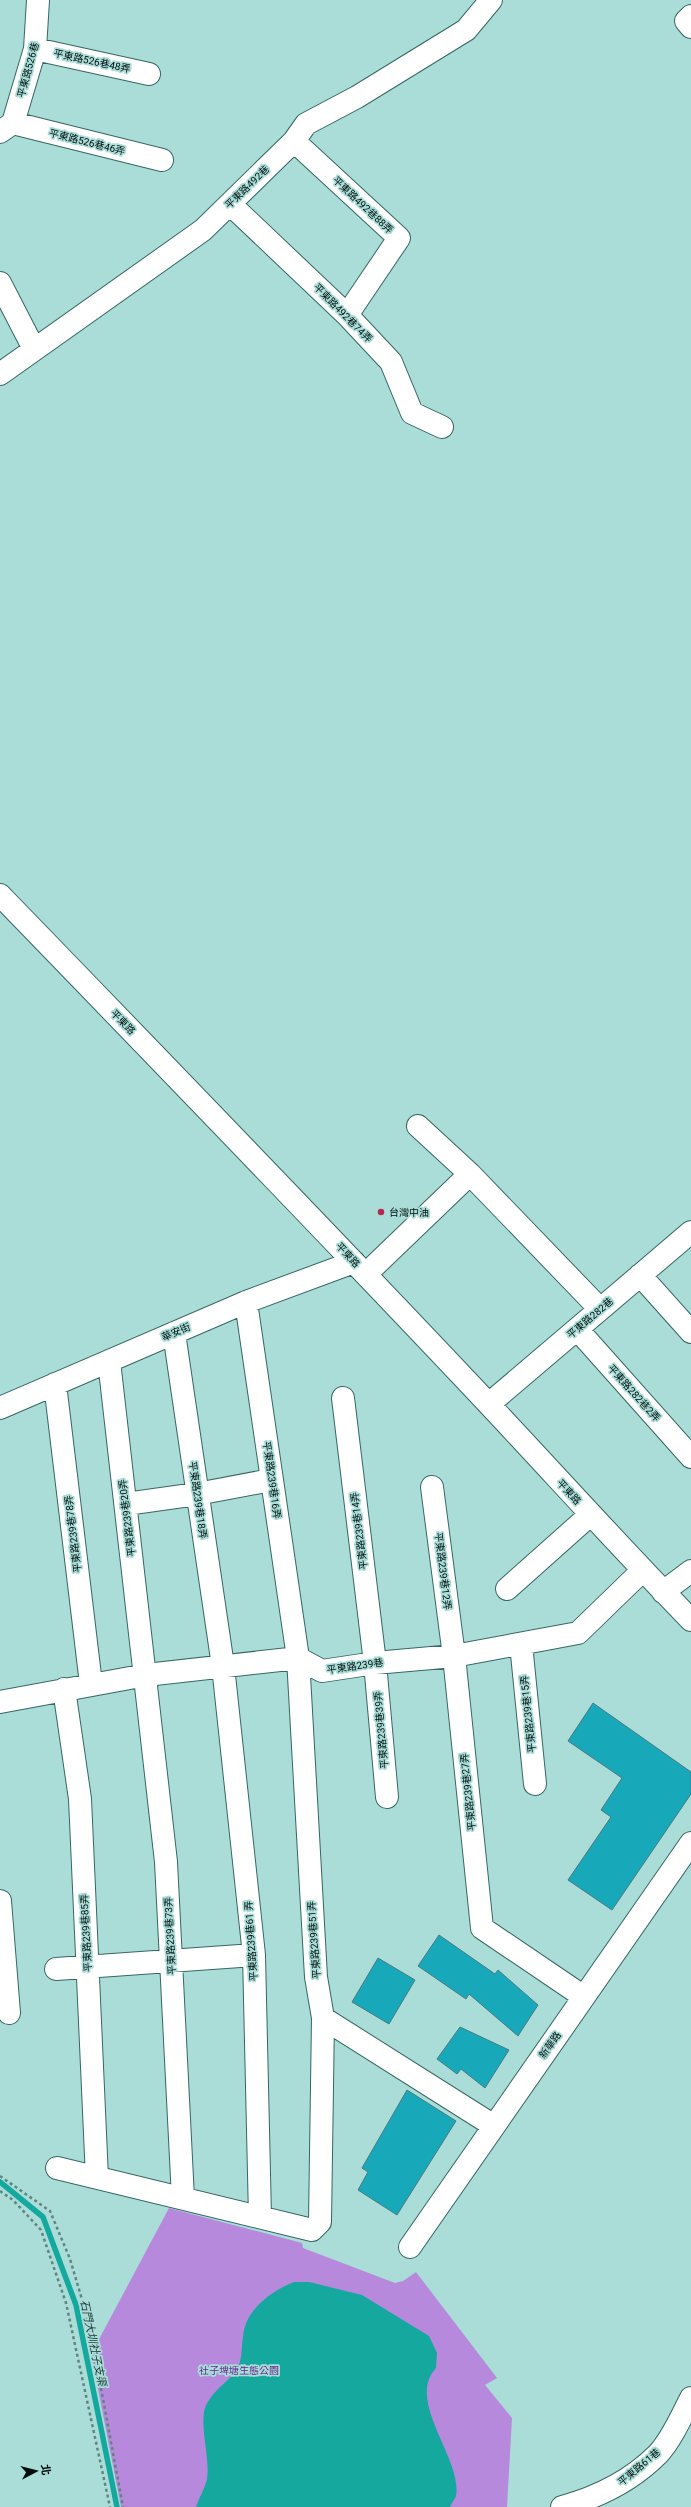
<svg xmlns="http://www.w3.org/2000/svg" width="691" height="2507" viewBox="0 0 691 2507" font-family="Roboto,'Noto Sans TC',sans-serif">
<rect width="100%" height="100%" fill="#aaddd8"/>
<!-- green -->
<path fill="#b689dd" d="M169,2208L302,2243L303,2248L395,2283L403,2281L416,2272L497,2378L485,2385L512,2418L507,2507H121L90,2348L96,2345Z"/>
<!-- water -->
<path fill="#15a89e" d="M294,2282H309L362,2295L429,2336L437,2353L436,2368C405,2401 463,2459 456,2496C455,2499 451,2504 450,2507H196C199,2498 205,2488 207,2479C210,2457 201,2434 204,2412C208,2393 227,2384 237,2369C243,2358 241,2349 243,2337C245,2310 271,2291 294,2282Z"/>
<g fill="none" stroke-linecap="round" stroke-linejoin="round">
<!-- stream -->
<path stroke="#15a89e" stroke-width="5.5" d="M0,2182L43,2217L76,2305L117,2507"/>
</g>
<!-- building -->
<path fill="#17a8b9" stroke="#4a7a81" d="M593,1703L691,1772V1794L612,1910L568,1880L611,1817L601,1810L622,1778L568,1741Z
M439,1935L495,1974L498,1970L538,2005L518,2036L469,1994L466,1999L418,1966Z
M378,1958L415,1980L389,2024L352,2002Z
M460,2027L509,2050L485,2088L461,2069L457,2074L437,2059Z
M407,2090L456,2121L397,2215L358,2190L368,2172L362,2168Z"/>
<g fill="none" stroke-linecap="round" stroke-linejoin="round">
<!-- minor casing -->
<g stroke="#376763" stroke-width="24">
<path id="minor" d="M691,16L686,21L691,27
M35,49L149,74
M13,123L162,160
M0,132L13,123L35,49L38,0
M294,141L399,238L347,315
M230,204L347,315L391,362L412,413L442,427
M0,283L34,349
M0,374L203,230L294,141L306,124L357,97L466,30L491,0
M0,895C155,1055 311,1216 464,1378C540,1458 614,1541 691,1620
M418,1126L470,1174L600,1309
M366,1274L470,1174
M640,1275L691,1332
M577,1329L691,1457
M174,1333L223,1666L254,1955L260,2217
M109,1361L166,1862L183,2198
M55,1384L91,1684
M343,1398L375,1663L387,1797
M489,1404L691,1232
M0,1408L246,1302L354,1262
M432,1487L454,1656L482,1928L584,1997
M126,1504L197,1494L271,1480
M507,1589L590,1515
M663,1592L691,1571
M521,1644L535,1784
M64,1689L80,1799L97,2178
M0,1702L146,1675L298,1658L322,1671L375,1663L454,1656L578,1633L642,1571
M0,1901L9,2013
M56,1969L254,1955
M323,2018L494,2126
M57,2168L312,2230L320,2222L323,2018L316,1977L298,1658L246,1302
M410,2247L691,1843
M562,2507C599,2497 631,2481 658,2454C672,2439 681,2417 691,2398"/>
</g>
<!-- path -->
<path stroke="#618481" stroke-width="2.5" stroke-dasharray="3 3" stroke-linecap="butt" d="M0,2176L50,2211L70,2259L89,2323L123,2507
M0,2191L13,2200L41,2230L66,2303L110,2507"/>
<!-- minor -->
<use href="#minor" stroke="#fff" stroke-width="22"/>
</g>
<!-- markers -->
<circle fill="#b62754" stroke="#aaddd8" stroke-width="1.5" cx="381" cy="1212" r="4"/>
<g text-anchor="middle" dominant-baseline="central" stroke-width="3.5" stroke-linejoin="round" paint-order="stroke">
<!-- street labels -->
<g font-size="10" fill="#000f0e" stroke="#aaddd8">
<text transform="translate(92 61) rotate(12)">平東路526巷48弄</text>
<text transform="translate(28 70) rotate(-75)">平東路526巷</text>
<text transform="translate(87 142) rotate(14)">平東路526巷46弄</text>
<text transform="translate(247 187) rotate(-44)">平東路492巷</text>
<text transform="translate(363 205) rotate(43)">平東路492巷88弄</text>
<text transform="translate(343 313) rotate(45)">平東路492巷74弄</text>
<text transform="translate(123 1022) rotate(46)">平東路</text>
<text transform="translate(348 1255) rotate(47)">平東路</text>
<text transform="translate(590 1318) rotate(-40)">平東路282巷</text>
<text transform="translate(176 1332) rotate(-23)">華安街</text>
<text transform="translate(634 1393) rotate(48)">平東路282巷2弄</text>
<text transform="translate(272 1480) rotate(82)">平東路239巷16弄</text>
<text transform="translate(569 1492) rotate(48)">平東路</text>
<text transform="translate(198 1500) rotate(82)">平東路239巷18弄</text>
<text transform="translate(127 1518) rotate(-97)">平東路239巷20弄</text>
<text transform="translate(359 1531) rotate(-97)">平東路239巷14弄</text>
<text transform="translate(73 1534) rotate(-97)">平東路239巷78弄</text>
<text transform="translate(443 1571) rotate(83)">平東路239巷12弄</text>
<text transform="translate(355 1666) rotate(-8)">平東路239巷</text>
<text transform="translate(528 1714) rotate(-96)">平東路239巷15弄</text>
<text transform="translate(381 1730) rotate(-95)">平東路239巷39弄</text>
<text transform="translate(468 1792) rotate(-96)">平東路239巷27弄</text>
<text transform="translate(86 1933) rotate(-93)">平東路239巷85弄</text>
<text transform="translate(170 1936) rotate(-93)">平東路239巷73弄</text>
<text transform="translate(314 1940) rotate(-94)">平東路239巷51弄</text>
<text transform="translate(251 1941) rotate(-94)">平東路239巷61 弄</text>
<text transform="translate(550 2045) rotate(-55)">新華路</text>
<text transform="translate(639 2467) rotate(-40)">平東路61巷</text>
</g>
<!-- poi labels -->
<g font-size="10" fill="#000f0e" stroke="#aaddd8" text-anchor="start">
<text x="389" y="1212">台灣中油</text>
</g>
<!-- park labels -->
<g font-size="10" fill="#642490" stroke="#aaddd8">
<text x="239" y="2370">社子埤塘生態公園</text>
</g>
<!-- water labels -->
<g font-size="11" font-style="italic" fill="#213d3a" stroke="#aaddd8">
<text transform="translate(93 2343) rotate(78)">石門大圳社子支渠</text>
</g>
</g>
<!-- north arrow -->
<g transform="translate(36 2471) rotate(83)" stroke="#aaddd8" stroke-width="3" paint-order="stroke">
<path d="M0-3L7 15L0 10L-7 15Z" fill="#000f0e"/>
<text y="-6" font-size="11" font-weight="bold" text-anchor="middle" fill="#000f0e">北</text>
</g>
</svg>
